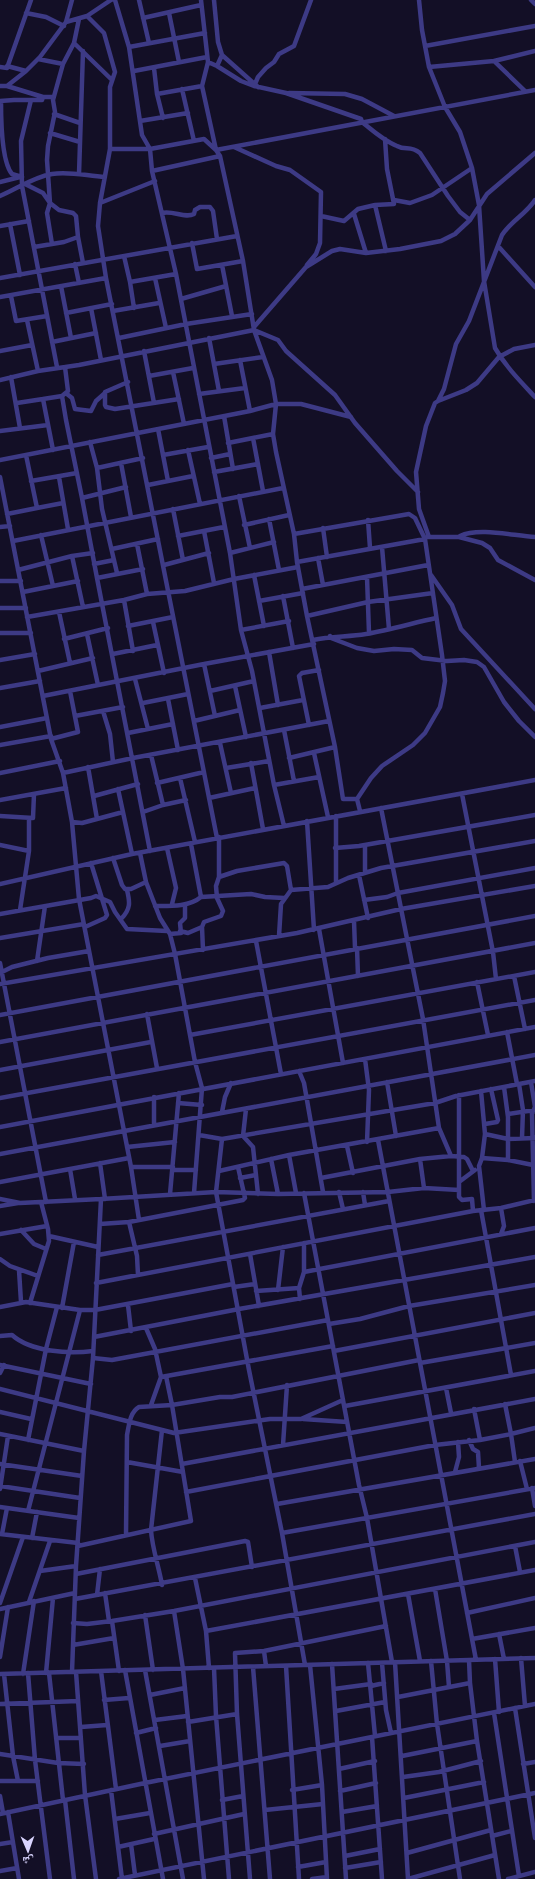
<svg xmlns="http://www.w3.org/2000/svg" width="535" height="1879" viewBox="0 0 535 1879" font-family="'Fira Sans Condensed','Noto Naskh Arabic',sans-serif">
<rect width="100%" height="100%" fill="#130f26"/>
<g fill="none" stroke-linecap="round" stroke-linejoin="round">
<!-- minor -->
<path stroke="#3d3a85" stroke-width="4.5" d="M115,0L129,47L142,135L150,149L152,171L176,274L230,553L241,630L252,671L274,785L284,826
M139,0L149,43
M201,0L208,62L202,86L216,150L220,156L243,261L254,330L272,380L276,404L273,434L276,452L294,534L297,562L307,616L335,747L343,799H357L360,811
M214,0L218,42L222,55L258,87
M419,0L422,30L429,67L445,107L460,132L472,168L479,205L484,281L495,348C506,367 520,381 535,397
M531,0L535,4
M26,13L46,17L64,26
M169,13L179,62
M87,16L104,33L115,72L110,87V149L100,203L98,226L106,278L217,838
M143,18L201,5
M66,22L72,0
M74,43L112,80
M425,46L535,26
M129,47L205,33
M38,59L63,64
M494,61L535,51
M208,62L217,66L241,81L254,86L286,93L361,119L362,122C373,131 384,141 397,146C406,151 410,145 420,153L448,196L460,212L470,220
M7,66L26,71
M217,66L222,55
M0,67L7,68L31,0
M429,67L494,61L525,91
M154,68L157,94L163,118
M134,71L207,57
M255,84L258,77L266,68L274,62L279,54L294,46L311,0
M0,86H7L26,71L40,57L66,22L87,16L111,0
M7,86L43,97H53
M182,89L194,141
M289,93L345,94L362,99L394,116
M157,94L202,86
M31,100L21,141L22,186L57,367
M0,101L14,100H42L43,97
M1,101C1,118 1,161 12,174L22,177
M54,114L80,123
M140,121L188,113
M50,133L80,142
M234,147L276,166L290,170L321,192L320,243L316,254L307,265
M110,149H150L204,139L216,150L535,90
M152,171L220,156
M79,174L83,51
M0,182L20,177
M25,184L43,193L50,203L59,210L73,213L76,216L78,237L83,263
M0,196C17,189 33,177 52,174C69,171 87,176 105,177
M394,200L410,203L432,195L472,168
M100,203L155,181
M375,205L386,251
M162,213C173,210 185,219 194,214L195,210L200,207H210L213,211L217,239
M354,214L366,253
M321,216L344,221L358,209L375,205L394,204L387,169L385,139
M10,224L20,275
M0,226L29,221
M192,243L197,269L243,261
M52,244L47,213L50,203L47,160L48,146L55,112L53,100L63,64L74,43L79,19
M498,246L535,287
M34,247L64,242L78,237
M124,256L130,282L176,274
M75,264L79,283
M222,265L232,316
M0,278L237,236
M155,278L166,328
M130,282L134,308
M61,286L71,338
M11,296L16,321L47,316
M0,297L106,278
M181,299L226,286
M91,308L101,360
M113,311L159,303
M66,313L112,304
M27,320L38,371
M254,327L306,267L332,251L340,249L366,253L400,249L441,241L455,234L470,220L487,194L535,153
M119,338L186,324L252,314
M209,338L219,391
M52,342L96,333
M0,351L32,345
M144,351L154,403
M240,360L250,411
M214,364L263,357
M65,367L68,391L62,396L66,420L82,498L126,487
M173,372L184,424
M149,376L193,368
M11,377L20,428
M0,380L38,371L79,365L254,330L278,340L286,351L335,395L355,423L397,471L418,492
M128,382L105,392V405L106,407L115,409L179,399
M67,394L72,398L75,409L91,411L96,401L105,393
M199,394L245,388
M438,401L444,389L456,344L469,321L502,235C511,221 526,214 535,200
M17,403L43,399
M224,416L233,469
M158,429L168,481
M0,431L48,425
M253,438L263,491
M90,442L97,468L102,509L117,573
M228,443L273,434
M53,450L43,399L62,396
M188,450L200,504
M26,455L37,508L63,503
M163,455L208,447
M211,458L230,454
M0,460L250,411L276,404H301L351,417
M121,463L131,517
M97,468L143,458
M214,472L258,464
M0,477L51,739L63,773L72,822L79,899L131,1167L139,1220
M59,477L68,529
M31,481L77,473
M148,485L193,476
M239,496L250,548
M82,498L97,578L143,569
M173,509L183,560
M7,514L37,508
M269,519L279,570
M368,520L370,548
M244,525L289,515
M0,527L10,526
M323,528L327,557
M204,531L214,583
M294,534L409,514L415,518L425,539L442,655L445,681L443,693L440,707L425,733L413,745L382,766L371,778L357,799
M41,535L53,586
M178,536L224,527
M460,536C479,527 514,536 535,537
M427,537H459L482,543L490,548L498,560L535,580
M429,537L419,509L416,472L426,426L435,403L438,401L466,390L477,383L499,357L514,349L535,345
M13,541L283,488
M137,544L147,594
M382,547L389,629
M112,549L158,539
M230,553L274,542
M72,556L83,607
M318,558L323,585
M297,562L425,539
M94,564L114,560
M164,565L209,553
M18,570L72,556L93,553
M254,575L264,626
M431,575L452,605L461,629L535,709
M367,577L369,633
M97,578L150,851
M0,581H21
M302,589L428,565
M23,592L78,581
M283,596L293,648
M124,600L133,651
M259,601L303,593
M0,608H26
M59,612L70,663
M307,616L368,602L433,593
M27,617L124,600L147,594L185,591L234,579L298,567
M153,622L164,673
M128,626L173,617
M241,630L289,621
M0,633H31
M87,634L98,685
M330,636L331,638L357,648L374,651L394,649L412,650L422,658L447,661L464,660L477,662L484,667L504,702L519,721L535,737
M64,639L108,628
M313,640C331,636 348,637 366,634C389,630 413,623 436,618
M269,652L278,705
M113,654L157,645
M0,660L35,654
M204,664L215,716
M38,671L93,658
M135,679L148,729
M235,686L246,737
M0,688L40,681
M210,691L254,681
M43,696L204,664L314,644
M168,699L178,750
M143,703L188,694
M260,708L303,700
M103,711L110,734L113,762
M75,716L123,707
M194,721L240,710
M309,725L299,676L302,673L319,670
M0,727L47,718
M284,730L294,781
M128,733L173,724
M51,739L78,732L70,691
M220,743L231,793
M0,745L51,736
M314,753L328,817
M151,755L163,805
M289,758L335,747
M251,763L263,829
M88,767L97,819
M226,768L269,761
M0,773L60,761
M63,773L133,758L329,721
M180,778L195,842
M157,783L204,772
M274,785L319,777
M118,789L132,854
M462,794L493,952L496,979
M94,796L138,784
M209,798L255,788
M0,800L66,788
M381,808L423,1019L439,1128L451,1156
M143,812L163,805L186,800
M0,816L33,818L34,794
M336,816V883
M307,821L314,930
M72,822L82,823L123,812
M191,844L201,897L251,894L265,897L284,898
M0,845L29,851
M365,845V872
M167,848L176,888L172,904
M335,848L359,846L535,815
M140,853L146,882L160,918L170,934L175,954L195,1062L202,1088L194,1193
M113,858L122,885L125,889H131L146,882
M359,875L368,918
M219,877L237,871L284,863L287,866L291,890
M0,884L132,854L535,780
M364,900L387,897L398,893L535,868
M155,906C170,906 189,907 201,897
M20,910L29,851V819
M0,914L91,898L96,896L110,902L115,912L127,929L167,931
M121,919C131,909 130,902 127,890
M354,921L355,948
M85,927L105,918L107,915L91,863
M319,929L343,1063
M180,931L188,933L202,927
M170,934L181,933L180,923L185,918V905
M279,936L281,904L291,890L328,887L348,878L381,868L535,841
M0,938L84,924
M256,941L281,1074
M357,948L358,976
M203,950L202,927L204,922L221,916L223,911L217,898L216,886L219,877V837
M37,961L45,906
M0,963L46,1202
M0,973L12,967L48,958L89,951
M514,976L525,1029
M477,982L488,1035
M0,984L297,933L401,909L535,886
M147,1014L157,1068
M0,1015L535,916
M507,1032L517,1084
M190,1035L535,972
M0,1042L535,943
M365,1059L369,1090L367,1142
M0,1070L151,1042
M299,1071L304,1083L323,1192
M387,1082L396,1136
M531,1082L535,1107L532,1114L534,1201
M519,1084L523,1110L522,1138
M504,1087L508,1117V1160
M481,1091L485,1134L482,1158L479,1166L484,1210
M459,1095V1197L462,1200L472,1199L473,1211
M0,1098L535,1000
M178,1103L202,1105
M246,1109L243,1136L253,1147L258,1194
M222,1112L225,1097L231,1083
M508,1114L535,1110
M485,1124L497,1122L498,1120L491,1089
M154,1125V1097
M0,1127L535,1027
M485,1134L508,1139L535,1138
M199,1135L222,1139L216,1192L249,1370L282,1533L305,1665
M222,1139L435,1103L456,1096L535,1081
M378,1140L476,1660
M347,1146L353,1173
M127,1147L175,1142
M0,1154L535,1055
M289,1155L296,1193
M482,1158L508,1160L533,1165
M271,1159L278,1194
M420,1159L424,1188
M100,1163L105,1199
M131,1167H173
M70,1169L129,1158
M172,1170H196
M219,1171L289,1155L439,1128
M240,1178L256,1175
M321,1178L420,1159L451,1156L464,1157L467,1159L473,1171
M0,1182L70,1169L75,1199
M459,1182L475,1170
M339,1192L343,1209
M363,1192L365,1205
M304,1193L359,1485L367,1518L392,1662
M170,1194L179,1093
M0,1199L20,1203L101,1199
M0,1206L18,1203
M481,1210L511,1375
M129,1222L137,1256L138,1275
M100,1224L129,1222L243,1200L245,1198L238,1167
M21,1230L34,1244L46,1249
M0,1234L47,1226
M501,1234L504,1226L501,1208
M49,1236L98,1247
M250,1254L259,1306
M98,1255L389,1201
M0,1259L10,1266L38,1276
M19,1270L21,1302
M304,1272L535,1228
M96,1283L473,1211L501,1208L535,1200
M234,1287L255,1284
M278,1290L283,1247
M256,1291L299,1288
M300,1299L299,1288L304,1272V1243
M30,1303L49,1241L48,1229L41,1202
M128,1305L131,1331
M0,1307L26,1302L80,1310H95L233,1284
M62,1308L74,1242
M329,1324L360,1319L409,1306L535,1285
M146,1328L155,1349L161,1377L151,1405
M0,1336L12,1335C31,1352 69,1354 93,1351
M94,1337L239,1309L535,1257
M334,1351L535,1313
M93,1358L112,1360L328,1320
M420,1363L535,1343
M0,1365L91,1384
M0,1373L4,1365
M161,1377L333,1346
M446,1388L451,1413
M0,1389L174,1433L270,1419H301L343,1400
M505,1404L511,1434L535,1428
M345,1406L535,1371
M474,1409L480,1440
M0,1412L31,1419
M303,1419L347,1422
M162,1430L151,1530C152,1548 159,1567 162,1585
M0,1434L84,1451
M28,1440L46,1349L57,1307
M469,1440L473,1449L478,1452L479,1468
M283,1445L287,1385
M520,1461L527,1489
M127,1462L183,1472
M0,1464L82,1476
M182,1464L535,1399
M455,1472L459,1457L458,1442
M0,1486L80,1498
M532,1488L535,1506
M0,1489L8,1436
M186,1492L435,1445L480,1440L511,1434L515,1462
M277,1504L535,1459
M0,1507L79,1518
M28,1511L80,1310
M282,1533L535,1488
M0,1534L78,1543
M2,1534L7,1508
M126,1535L127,1435C129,1425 130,1412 139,1407L172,1405L166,1376
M32,1538L37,1512
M78,1546L191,1521L172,1405L220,1397H232L419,1360
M515,1546L520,1572
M40,1571L76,1566
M76,1574L245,1541L248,1542L252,1567
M195,1578L206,1631L209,1668
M435,1589L447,1661L449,1687
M105,1593L109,1621
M408,1594L420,1661
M97,1595L100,1569
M75,1599L535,1514
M29,1602L50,1541
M0,1603L23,1537
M0,1609L75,1593
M174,1611L183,1669L204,1879
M467,1613L535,1598
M145,1615L153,1670
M112,1621L119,1671
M73,1623L87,1624L112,1621L174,1611L535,1542
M206,1631L535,1570
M499,1634L504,1659
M472,1639L535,1628
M73,1645L114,1638
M264,1651L266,1666
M0,1657L8,1607
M521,1658L525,1706
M495,1659L499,1712
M469,1660L470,1683L477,1741L499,1879
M431,1661L437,1724L460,1879
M395,1662L408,1879
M368,1663L375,1736
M382,1663L386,1710L391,1733
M332,1664L346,1879
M310,1665L322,1785L327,1879
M286,1666L299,1879
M253,1667L270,1879
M214,1668L216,1716L229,1879
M125,1670L163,1879
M145,1670L183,1879
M101,1671L116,1789
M72,1672L76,1566L84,1451L93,1358L101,1199L216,1192L278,1194L388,1192L424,1188L459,1190
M76,1672L85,1795L96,1879
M28,1673L35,1760L50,1879
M46,1673L53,1598
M49,1673L63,1800
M0,1674L535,1658
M4,1674L13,1756L18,1781
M23,1674L34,1601
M371,1686L384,1683
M334,1689L371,1684
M150,1695L185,1688
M398,1697L470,1683
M104,1700L129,1698
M0,1704L78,1701
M515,1708L535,1838
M336,1711L385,1702
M494,1713L519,1876
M155,1720L187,1716
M188,1722L237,1714
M81,1727L107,1725
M136,1733L156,1728
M372,1737L382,1879
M56,1738H81
M160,1746L190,1741
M0,1754L58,1763L84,1764
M402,1756L477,1741
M523,1764L535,1762
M339,1769L375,1761
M403,1777L439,1772L481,1761
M0,1781H38
M111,1790L122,1879
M292,1790L322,1785
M340,1791L376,1783
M0,1796L3,1813
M404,1798L484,1782
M65,1800L74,1879
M222,1800L243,1796
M265,1810L323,1804
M8,1812L19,1879
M342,1812L377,1806
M0,1814L145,1783L535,1704
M115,1819L150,1813
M154,1834L244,1814
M492,1836L511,1831
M0,1844L13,1842
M131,1844L135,1875
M118,1847L154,1839
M407,1853L491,1830
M345,1856L380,1849
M298,1867L326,1862
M345,1868L381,1862
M0,1871L17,1868
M119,1879L535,1793
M250,1879L237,1714L235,1653L264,1651L386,1626
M312,1879L327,1877
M408,1879L495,1855
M508,1879L535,1872"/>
</g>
<!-- north arrow -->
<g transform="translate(28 1851) rotate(178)" stroke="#130f26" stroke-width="3" paint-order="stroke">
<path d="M0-3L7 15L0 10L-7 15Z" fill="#d9d4ff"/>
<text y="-6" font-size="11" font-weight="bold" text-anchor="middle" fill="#d9d4ff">ش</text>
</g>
</svg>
